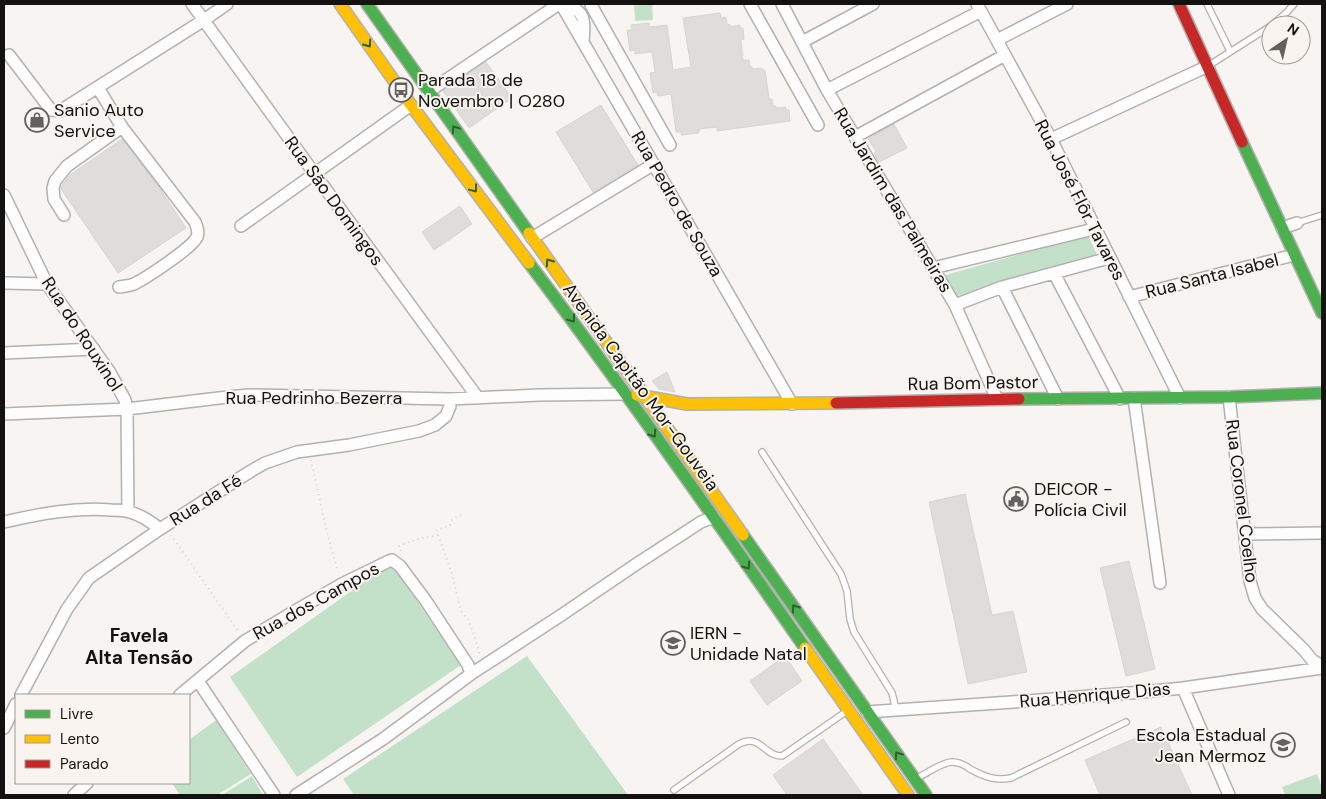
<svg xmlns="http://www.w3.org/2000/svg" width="1326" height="799" viewBox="0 0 1326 799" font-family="'DM Sans',sans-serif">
<rect width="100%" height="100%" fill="#f7f4f1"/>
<!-- green -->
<path fill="#c3e1c8" d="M634,4H652L653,20L635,21Z
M1088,235L1098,257L954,297L942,276Z
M391,563L461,665L297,777L230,677Z
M527,656L628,795H354L343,779Z
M216,720L251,774L217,795H180L172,783H189V740Z
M1317,774L1322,787V795H1285L1282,787Z
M252,776L263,795H222Z"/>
<!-- building -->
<path fill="#dfdddb" stroke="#d7d4d2" d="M720,13L721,18L726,17L727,25L730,24V27L740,25V28H743L744,39L741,40L743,60H749L750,67H752L753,69L762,68L763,71L765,70L769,99H772L773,106H776V108L786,107V110H789L790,121L717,131V127L699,129V133L681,135V132H676L671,94L658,96L657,92L653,93L650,73L655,72L652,52L635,54V50L630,51L627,30H632L631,25L649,23L650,27L667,25L673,70L691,67L683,18Z
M486,62L512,98L469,128L443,91Z
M601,105L638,165L593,192L556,132Z
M894,124L907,148L879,162L874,154L876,151L868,139Z
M122,139L158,186L186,228L118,273L61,189L62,185L70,175Z
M460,206L472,224L434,250L422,232Z
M667,372L675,392L659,389L652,381Z
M965,494L992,615L1013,611L1027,672L968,684L929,502Z
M1129,561L1155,669L1126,676L1100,568Z
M785,656L802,681L767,705L750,681Z
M1161,727L1192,795H1100L1085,760Z
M823,739L863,795H787L773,775Z"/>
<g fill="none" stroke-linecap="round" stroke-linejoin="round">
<!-- lane casing -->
<g stroke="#b3b0ae" stroke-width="8">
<path id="lane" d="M1207,4L1230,51
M1272,25L1287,12L1294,4
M1208,66L1271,26
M1297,223L1322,215
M762,452L841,574L847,591L850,619L854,632L892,693L896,710
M917,778C926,774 942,762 952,762C959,762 965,765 970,769C985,777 995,781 1011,778L1126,722
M674,790L739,744C761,733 763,756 782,756L847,711"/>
</g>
<!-- street casing -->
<g stroke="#b3b0ae" stroke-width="14">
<path id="street" d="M192,4L314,173L478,398
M561,4L792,404
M564,4C586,10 585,22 583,41
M750,4L818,125
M782,4L827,90L955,305L997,399
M977,4L1051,139L1180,398
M591,5L670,145
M997,40L1067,4
M802,42L873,4
M9,55L51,110L60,111L204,20L227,4
M98,88L122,127L195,222C197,227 199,232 197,237C192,248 146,278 134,284C129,286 124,286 119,287
M827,90L981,11
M428,92L559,4
M855,137L1005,55
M1051,139L1208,66
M4,195L47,284L109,371L125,400L127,409L128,511
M64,215L54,199L53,188L55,181L67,166L122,127
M241,226L411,105
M1282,228L1297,223
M532,238L654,164
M933,268L1094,229
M1054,273L1120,399
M4,283L47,284
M1002,287L1058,399
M1129,297L1294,255
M955,305L1002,287L1109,258
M4,353L94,349
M1229,397L1250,581L1255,598L1262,609L1304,650L1312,660L1322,666
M1134,398L1160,583
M4,414L127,409L219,398L249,395L450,399L539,395L625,394
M4,522C40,514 73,507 111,510C117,510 124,510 130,512C141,515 150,521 160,529
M1245,534L1322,533
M198,681L274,795
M1183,688L1229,795
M21,695L67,609L89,578L160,529L251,471L265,463L297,452L349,445L419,431L435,425L446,416L450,406V399
M180,695L245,641L295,611L342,584L389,561L392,560L400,566L426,601L468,665L471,674
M867,712L1027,701L1142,692L1183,688L1322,668
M4,728L16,704
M74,795L87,783
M296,795L383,739L471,674L560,616L635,565L701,522L709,519H715"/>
</g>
<!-- fast casing -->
<g stroke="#b3b0ae" stroke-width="14">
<path id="fast" d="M367,4L529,233
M1242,142L1322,313
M529,263C624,389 715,518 805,648
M1019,399L1229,397L1322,393
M743,535L926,795"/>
</g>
<!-- slow casing -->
<g stroke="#b3b0ae" stroke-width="14">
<path id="slow" d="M340,4L411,105L529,263
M529,233L743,535
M637,395L687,404L836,403
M805,648L908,795"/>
</g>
<!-- jam casing -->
<g stroke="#b3b0ae" stroke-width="14">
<path id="jam" d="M1179,4L1242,142
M836,403L1019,399"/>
</g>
<!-- path -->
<path stroke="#d6d5d4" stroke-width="2" stroke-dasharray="1 4" stroke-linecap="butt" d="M311,460L327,532L338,572
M171,535L238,631
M438,535L452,574L461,611L469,621L477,644L479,653L477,656
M401,551L399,546L418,539L438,535L437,530L450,525C451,518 457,517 463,514"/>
<!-- lane -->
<use href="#lane" stroke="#fefdfd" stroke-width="5.5"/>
<!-- street -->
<use href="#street" stroke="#fefdfd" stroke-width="11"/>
<!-- fast -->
<use href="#fast" stroke="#4caf50" stroke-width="11"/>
<!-- slow -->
<use href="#slow" stroke="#ffc107" stroke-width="11"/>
<!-- jam -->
<use href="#jam" stroke="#c62828" stroke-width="11"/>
</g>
<!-- one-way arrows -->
<defs><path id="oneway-chevron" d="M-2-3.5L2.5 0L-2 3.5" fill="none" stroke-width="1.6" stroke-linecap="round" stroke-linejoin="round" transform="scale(1.25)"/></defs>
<g stroke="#306030">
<use href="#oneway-chevron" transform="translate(368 44) rotate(55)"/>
<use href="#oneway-chevron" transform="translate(455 129) rotate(-125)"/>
<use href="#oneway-chevron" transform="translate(474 189) rotate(53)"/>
<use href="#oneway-chevron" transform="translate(549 262) rotate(-125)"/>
<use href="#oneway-chevron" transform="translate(572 319) rotate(53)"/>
<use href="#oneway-chevron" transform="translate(653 434) rotate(55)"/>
<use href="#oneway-chevron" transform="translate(747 566) rotate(55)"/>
<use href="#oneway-chevron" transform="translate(795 608) rotate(-126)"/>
<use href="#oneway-chevron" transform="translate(898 755) rotate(-125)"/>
</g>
<!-- icons -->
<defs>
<g id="bus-ring" transform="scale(1.25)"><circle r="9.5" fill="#f9f4ef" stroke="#63615f" stroke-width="1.5"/><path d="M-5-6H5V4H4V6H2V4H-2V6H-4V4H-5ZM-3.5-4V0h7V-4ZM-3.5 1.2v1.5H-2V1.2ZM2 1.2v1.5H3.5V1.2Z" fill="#63615f"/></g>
<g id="shop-ring" transform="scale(1.25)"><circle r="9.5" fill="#f9f4ef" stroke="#63615f" stroke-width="1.5"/><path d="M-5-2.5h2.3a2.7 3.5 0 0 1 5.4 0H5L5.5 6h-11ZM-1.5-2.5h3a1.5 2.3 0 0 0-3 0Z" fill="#63615f"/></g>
<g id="civic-ring" transform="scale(1.25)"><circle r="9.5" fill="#f9f4ef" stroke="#63615f" stroke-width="1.5"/><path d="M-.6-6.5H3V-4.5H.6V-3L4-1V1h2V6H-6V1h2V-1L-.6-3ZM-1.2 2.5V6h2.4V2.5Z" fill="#63615f"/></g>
<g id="university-ring" transform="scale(1.25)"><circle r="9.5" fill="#f9f4ef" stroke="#63615f" stroke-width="1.5"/><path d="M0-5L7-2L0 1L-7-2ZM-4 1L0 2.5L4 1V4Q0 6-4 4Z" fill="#63615f"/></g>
<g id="school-ring" transform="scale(1.25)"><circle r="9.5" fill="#f9f4ef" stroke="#63615f" stroke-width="1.5"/><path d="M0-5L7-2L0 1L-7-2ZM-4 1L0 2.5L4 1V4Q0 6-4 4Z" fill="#63615f"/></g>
</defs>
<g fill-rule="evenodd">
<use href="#bus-ring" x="401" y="90"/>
<use href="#shop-ring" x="37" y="120"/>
<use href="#civic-ring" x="1016" y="499"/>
<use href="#university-ring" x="673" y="643"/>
<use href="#school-ring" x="1283" y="745"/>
</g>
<g text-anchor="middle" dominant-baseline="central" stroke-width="4" stroke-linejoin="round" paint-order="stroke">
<!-- poi labels -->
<g font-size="18" fill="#131210" stroke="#f9f4ef" text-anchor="start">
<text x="418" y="80">Parada 18 de<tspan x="418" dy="21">Novembro | O280</tspan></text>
<text x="54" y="110">Sanio Auto<tspan x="54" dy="21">Service</tspan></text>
<text x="1034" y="489">DEICOR -<tspan x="1034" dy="21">Polícia Civil</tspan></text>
<text x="690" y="633">IERN -<tspan x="690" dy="21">Unidade Natal</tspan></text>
<text x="1266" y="735" text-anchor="end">Escola Estadual<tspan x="1266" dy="21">Jean Mermoz</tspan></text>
</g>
<!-- street labels -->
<g font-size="18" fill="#131210" stroke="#f9f4ef">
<text transform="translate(893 200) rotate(59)">Rua Jardim das Palmeiras</text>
<text transform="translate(1080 200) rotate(63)">Rua José Flôr Tavares</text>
<text transform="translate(334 201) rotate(54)">Rua São Domingos</text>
<text transform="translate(677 204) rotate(60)">Rua Pedro de Souza</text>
<text transform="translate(1212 276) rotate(-14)">Rua Santa Isabel</text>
<text transform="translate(82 334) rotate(57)">Rua do Rouxinol</text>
<text transform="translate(973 383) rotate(-1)">Rua Bom Pastor</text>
<text transform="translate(641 387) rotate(54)">Avenida Capitão Mor-Gouveia</text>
<text x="314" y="398">Rua Pedrinho Bezerra</text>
<text transform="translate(206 500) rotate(-32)">Rua da Fé</text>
<text transform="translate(1242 501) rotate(83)">Rua Coronel Coelho</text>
<text transform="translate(316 601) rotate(-29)">Rua dos Campos</text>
<text transform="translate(1095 695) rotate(-5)">Rua Henrique Dias</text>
</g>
<!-- neighbourhood labels -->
<g font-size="19" font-weight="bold" fill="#131210" stroke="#f9f4ef">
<text x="139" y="635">Favela<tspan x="139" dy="22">Alta Tensão</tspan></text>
</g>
</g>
<!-- border -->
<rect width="1326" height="799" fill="none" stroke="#131210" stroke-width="10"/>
<!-- legend -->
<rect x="15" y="694" width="175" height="90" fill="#f9f4ef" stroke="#9d9a96"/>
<rect x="25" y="710" width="25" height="8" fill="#4caf50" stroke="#9d9a96"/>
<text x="60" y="719" font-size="15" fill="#131210">Livre</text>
<rect x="25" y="735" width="25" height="8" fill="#ffc107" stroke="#9d9a96"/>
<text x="60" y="744" font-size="15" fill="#131210">Lento</text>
<rect x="25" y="760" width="25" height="8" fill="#c62828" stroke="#9d9a96"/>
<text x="60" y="769" font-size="15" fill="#131210">Parado</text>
<!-- north arrow -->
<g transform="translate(1286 40) rotate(34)"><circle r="24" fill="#f9f4ef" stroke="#9d9a96"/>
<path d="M0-4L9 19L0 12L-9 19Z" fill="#63615f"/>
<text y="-8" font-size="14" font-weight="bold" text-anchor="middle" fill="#131210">N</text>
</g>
</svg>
